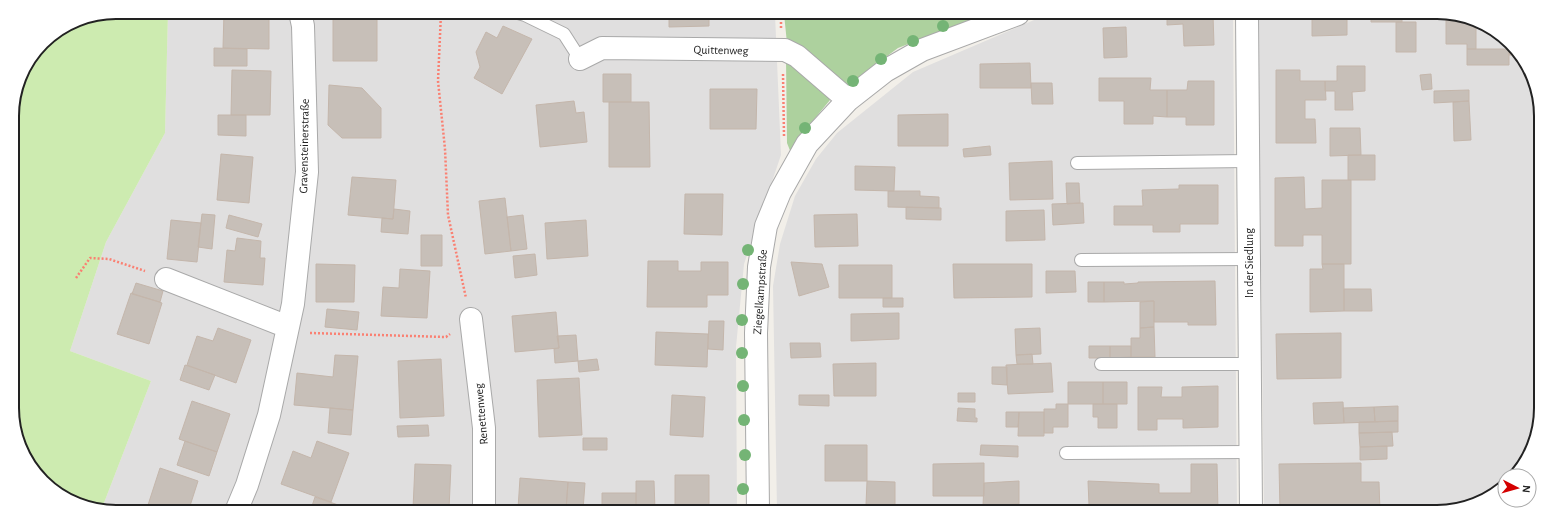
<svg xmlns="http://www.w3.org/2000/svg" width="1553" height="524" viewBox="0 0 1553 524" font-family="'Alegreya Sans',sans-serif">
<rect width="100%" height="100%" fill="#f2efe9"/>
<!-- residential -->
<path fill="#e0dfdf" d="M168,12L775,14L781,155L744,264L736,347L737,510L102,508L151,381L70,351L106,242L165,133Z
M1048,14L1233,15L1237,511L777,510L773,286L780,244L795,196L816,159L837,133L913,72Z
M1258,15L1464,16L1515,47L1539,96L1537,435L1523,466L1514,476H1505V485L1500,490L1443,512L1264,511Z"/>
<!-- grass -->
<path fill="#cdebb0" d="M116,12H168L165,133L106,242L70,351L151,381L102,508H89L38,477L14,428L12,110L23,70L43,42L77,20Z"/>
<!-- forest -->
<path fill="#add19e" d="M784,14H986L898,48L848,85H843L787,43Z
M786,59L824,90L830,100L811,123L791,153L787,143Z"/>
<!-- building -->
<path fill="#c7bfb8" stroke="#c4b6ab" d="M224,12H269V49L223,48Z
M333,13H377V61H333Z
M669,13L709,14V26L669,27Z
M1167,15H1213L1214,45L1184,46L1183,24L1167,25Z
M1312,15H1347V35L1312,36Z
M1371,15H1402V22H1371Z
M1446,16H1464L1476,23V49H1467V44H1446Z
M1396,22H1416V52H1396Z
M503,26L532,39L502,94L474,78L480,67L476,52L486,32L497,38Z
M1126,27L1127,57L1104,58L1103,28Z
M1509,43L1515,47L1519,55H1509Z
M214,48L247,49V66H214Z
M1467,49H1509V65H1467Z
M1030,63L1031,88H980V64Z
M1337,66H1365V91L1352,92L1353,110H1335V91H1325V81H1337Z
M232,70L271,71L270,115H231Z
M1276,70H1300V81H1325L1326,100H1305V119H1315L1316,143H1276Z
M603,74H631V102H603Z
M1431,74L1432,89L1422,90L1420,75Z
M1099,78H1151L1150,90H1167V117L1153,116V124H1124V101H1099Z
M1188,81H1214V125H1186V117H1167V90H1187Z
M1031,83H1052L1053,104H1032Z
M329,85L362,88L381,108V138H342L328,125Z
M710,89H757L756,129H710Z
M1469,90V101L1434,103V91Z
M574,101L576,113L584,112L587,142L540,147L536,105Z
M1469,101L1471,140L1454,141L1453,102Z
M609,102H649L650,167H609Z
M948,114V146H898V115Z
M218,115H246V136L218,135Z
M1330,128H1360L1361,155L1330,156Z
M990,146L991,155L964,157L963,149Z
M221,154L253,157L249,203L217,200Z
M1348,155H1375V180H1348Z
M1052,161L1053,199L1010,200L1009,163Z
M855,166L895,167L894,191L855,190Z
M352,177L396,180L393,219L348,215Z
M1304,177L1305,209L1322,208V180H1351V264H1322V235H1303V246H1275V178Z
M1066,183H1079L1080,203L1067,204Z
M1179,185H1218V224H1180V232H1153V225H1114V206H1143L1142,190L1179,189Z
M888,191H920V196L939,197V208L888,207Z
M685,194H723L722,235L684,234Z
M505,198L511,251L485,254L479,201Z
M1080,203H1083L1084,223L1053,225L1052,204Z
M906,207L941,208V220L906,219Z
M394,209L410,211L408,234L381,232L382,218L393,219Z
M1044,210L1045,240L1006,241V211Z
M202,214L215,215L212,249L198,247Z
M857,214L858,246L815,247L814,215Z
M229,215L262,224L258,237L226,228Z
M523,215L527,249L511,251L507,217Z
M171,220L201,223L197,262L167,259Z
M586,220L588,256L547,259L545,223Z
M421,235H442V266H421Z
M237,238L261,241L260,258H265L263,285L224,282L227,250L235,251Z
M535,254L537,275L515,278L513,256Z
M648,261H678V271H701V262H728V295H707V307H647Z
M791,262L822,264L829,287L799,296Z
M316,264L355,265L354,302H316Z
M953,264H1032V297L954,298Z
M1322,264H1344V311L1310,312V269H1323Z
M839,265H892V298H839Z
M400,269L430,271L427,318L381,316L383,287L399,288Z
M1046,271H1075L1076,292L1046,293Z
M1215,281L1216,325H1188V322H1154V301L1104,302V282H1124V284L1138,283V282Z
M1088,282H1104V302H1088Z
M136,283L163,291L160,302L132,294Z
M1344,289H1371L1372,311H1344Z
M131,293L162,303L149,344L117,334Z
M883,298H903V307H883Z
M1154,301V327L1140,328V302Z
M327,309L359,312L357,330L325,327Z
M556,312L559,348L515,352L512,316Z
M899,313V339L851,341V314Z
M709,321H724L723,350L708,349Z
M1154,327L1155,357H1131V338H1140V328Z
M218,328L251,340L236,383L187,365L197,336L213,341Z
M1040,328L1041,354L1016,355L1015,329Z
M656,332L708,334L707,367L655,365Z
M1341,333V378L1277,379L1276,334Z
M576,335L578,361L555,363L554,349L559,348L557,336Z
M790,343H820L821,357L791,358Z
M1089,346H1110V358H1089Z
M1110,346H1131V357L1110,358Z
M1032,354L1033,364H1017L1016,355Z
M335,355L358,356L353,410L294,405L297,373L333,377Z
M441,359L444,416L400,418L398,361Z
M597,359L599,370L579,372L578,361Z
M876,363V396H834L833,364Z
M1051,363L1053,392L1008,394L1006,365Z
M185,365L215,375L209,390L180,380Z
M992,367H1007V385L992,384Z
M579,378L582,435L539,437L537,380Z
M1068,382H1103V404H1068Z
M1103,382H1127V404H1103Z
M1218,386V427L1183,428V419H1157V430H1138V387H1162L1161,397H1182V387Z
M958,393H975V402H958Z
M672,395L705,397L703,437L670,435Z
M799,395H829V406L799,405Z
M192,401L230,414L217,452L179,439Z
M1343,402L1344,423L1314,424L1313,403Z
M1056,404H1068V427H1053V433H1044V409H1056Z
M1093,404H1117V428H1098V417H1093Z
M1398,406V421L1375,422L1374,407Z
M1374,407L1375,422L1344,423L1343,408Z
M330,408L353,410L351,435L328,433Z
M958,408L975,409V418H977V422L957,421Z
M1006,412H1019L1018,427H1006Z
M1019,412H1044V436H1018Z
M1398,421V432L1359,433V422Z
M428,425L429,436L398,437L397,426Z
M1392,432L1393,446L1360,447L1359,433Z
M583,438H607V450H583Z
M185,441L217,452L209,476L177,465Z
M317,441L349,453L331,502L281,484L293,451L311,458Z
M825,445H867V481H825Z
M981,445L1018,446V457L980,455Z
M1387,446V459L1360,460V447Z
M984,463V496H933V464Z
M1361,463V482H1379L1380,512L1280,511L1279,464Z
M415,464L451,465L449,509H413Z
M1191,464H1217L1218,511H1147V506L1089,505L1088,481L1159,484V493H1191Z
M160,468L198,481L189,509H161L148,505Z
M675,475H709V510H675Z
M520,478L568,482L566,510L518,509Z
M636,481H654L655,510H636Z
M867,481L895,482V506L866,505Z
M1019,481V504L983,506L984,483Z
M568,482L585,483L583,510H566Z
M602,493H636V510H602Z
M315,497L347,508V509H311Z"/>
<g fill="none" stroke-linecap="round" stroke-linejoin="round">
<!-- lane casing -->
<g stroke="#a9a9a9" stroke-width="14">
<path id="lane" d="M518,13L525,15L564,34L580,59
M1077,163L1248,161
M1081,260L1249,259
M1101,364H1250
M1066,453L1250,452"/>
</g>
<!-- street casing -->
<g stroke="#a9a9a9" stroke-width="24">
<path id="street" d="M1247,15L1251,511
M580,59L602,48L785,50L797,56L848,100
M166,279L288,327
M471,319L484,428V509
M237,509L247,485L269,415L293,304L307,172L303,26L300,12
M758,510L756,333L759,267L766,226L780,192L807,144L848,100L885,71L922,50L1018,14"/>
</g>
<!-- path -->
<path stroke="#fa8072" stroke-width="2.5" stroke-dasharray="2 2" stroke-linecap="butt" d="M441,13L438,81L445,149L448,215L466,298
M781,14V29
M783,74L784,136
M76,278L90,258L109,259L145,271
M310,333L446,337L450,334"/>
<!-- lane -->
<use href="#lane" stroke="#fff" stroke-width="12"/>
<!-- street -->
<use href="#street" stroke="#fff" stroke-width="22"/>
</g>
<!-- trees -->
<g fill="#74b475">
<circle cx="943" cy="26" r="6"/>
<circle cx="913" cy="41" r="6"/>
<circle cx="881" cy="59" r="6"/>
<circle cx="853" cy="81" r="6"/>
<circle cx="805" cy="128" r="6"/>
<circle cx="748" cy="250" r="6"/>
<circle cx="743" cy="284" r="6"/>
<circle cx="742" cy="320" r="6"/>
<circle cx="742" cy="353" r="6"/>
<circle cx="743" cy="386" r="6"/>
<circle cx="744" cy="420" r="6"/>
<circle cx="745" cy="455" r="6"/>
<circle cx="743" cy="489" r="6"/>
</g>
<g text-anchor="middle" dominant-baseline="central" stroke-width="4" stroke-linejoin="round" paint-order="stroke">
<!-- street labels -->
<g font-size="12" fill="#222" stroke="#fff">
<text transform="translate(721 50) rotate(1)">Quittenweg</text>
<text transform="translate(304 146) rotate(-89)">Gravensteinerstraße</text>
<text transform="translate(1249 263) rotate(-90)">In der Siedlung</text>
<text transform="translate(760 292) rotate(-86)">Ziegelkampstraße</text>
<text transform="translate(481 414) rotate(-95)">Renettenweg</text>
</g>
</g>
<!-- crop -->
<path d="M0 0H1553V524H0ZM116 19H1437A97 97 0 0 1 1534 116V408A97 97 0 0 1 1437 505H116A97 97 0 0 1 19 408V116A97 97 0 0 1 116 19Z" fill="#fff" fill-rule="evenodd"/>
<path fill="none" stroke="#222" stroke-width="2" d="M116 19H1437A97 97 0 0 1 1534 116V408A97 97 0 0 1 1437 505H116A97 97 0 0 1 19 408V116A97 97 0 0 1 116 19Z"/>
<!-- north arrow -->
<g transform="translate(1517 488) rotate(96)"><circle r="19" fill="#ffffff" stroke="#a7a7a7"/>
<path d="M0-3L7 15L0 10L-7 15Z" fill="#d40000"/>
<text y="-6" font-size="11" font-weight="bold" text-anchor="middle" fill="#222222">N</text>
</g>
</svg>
